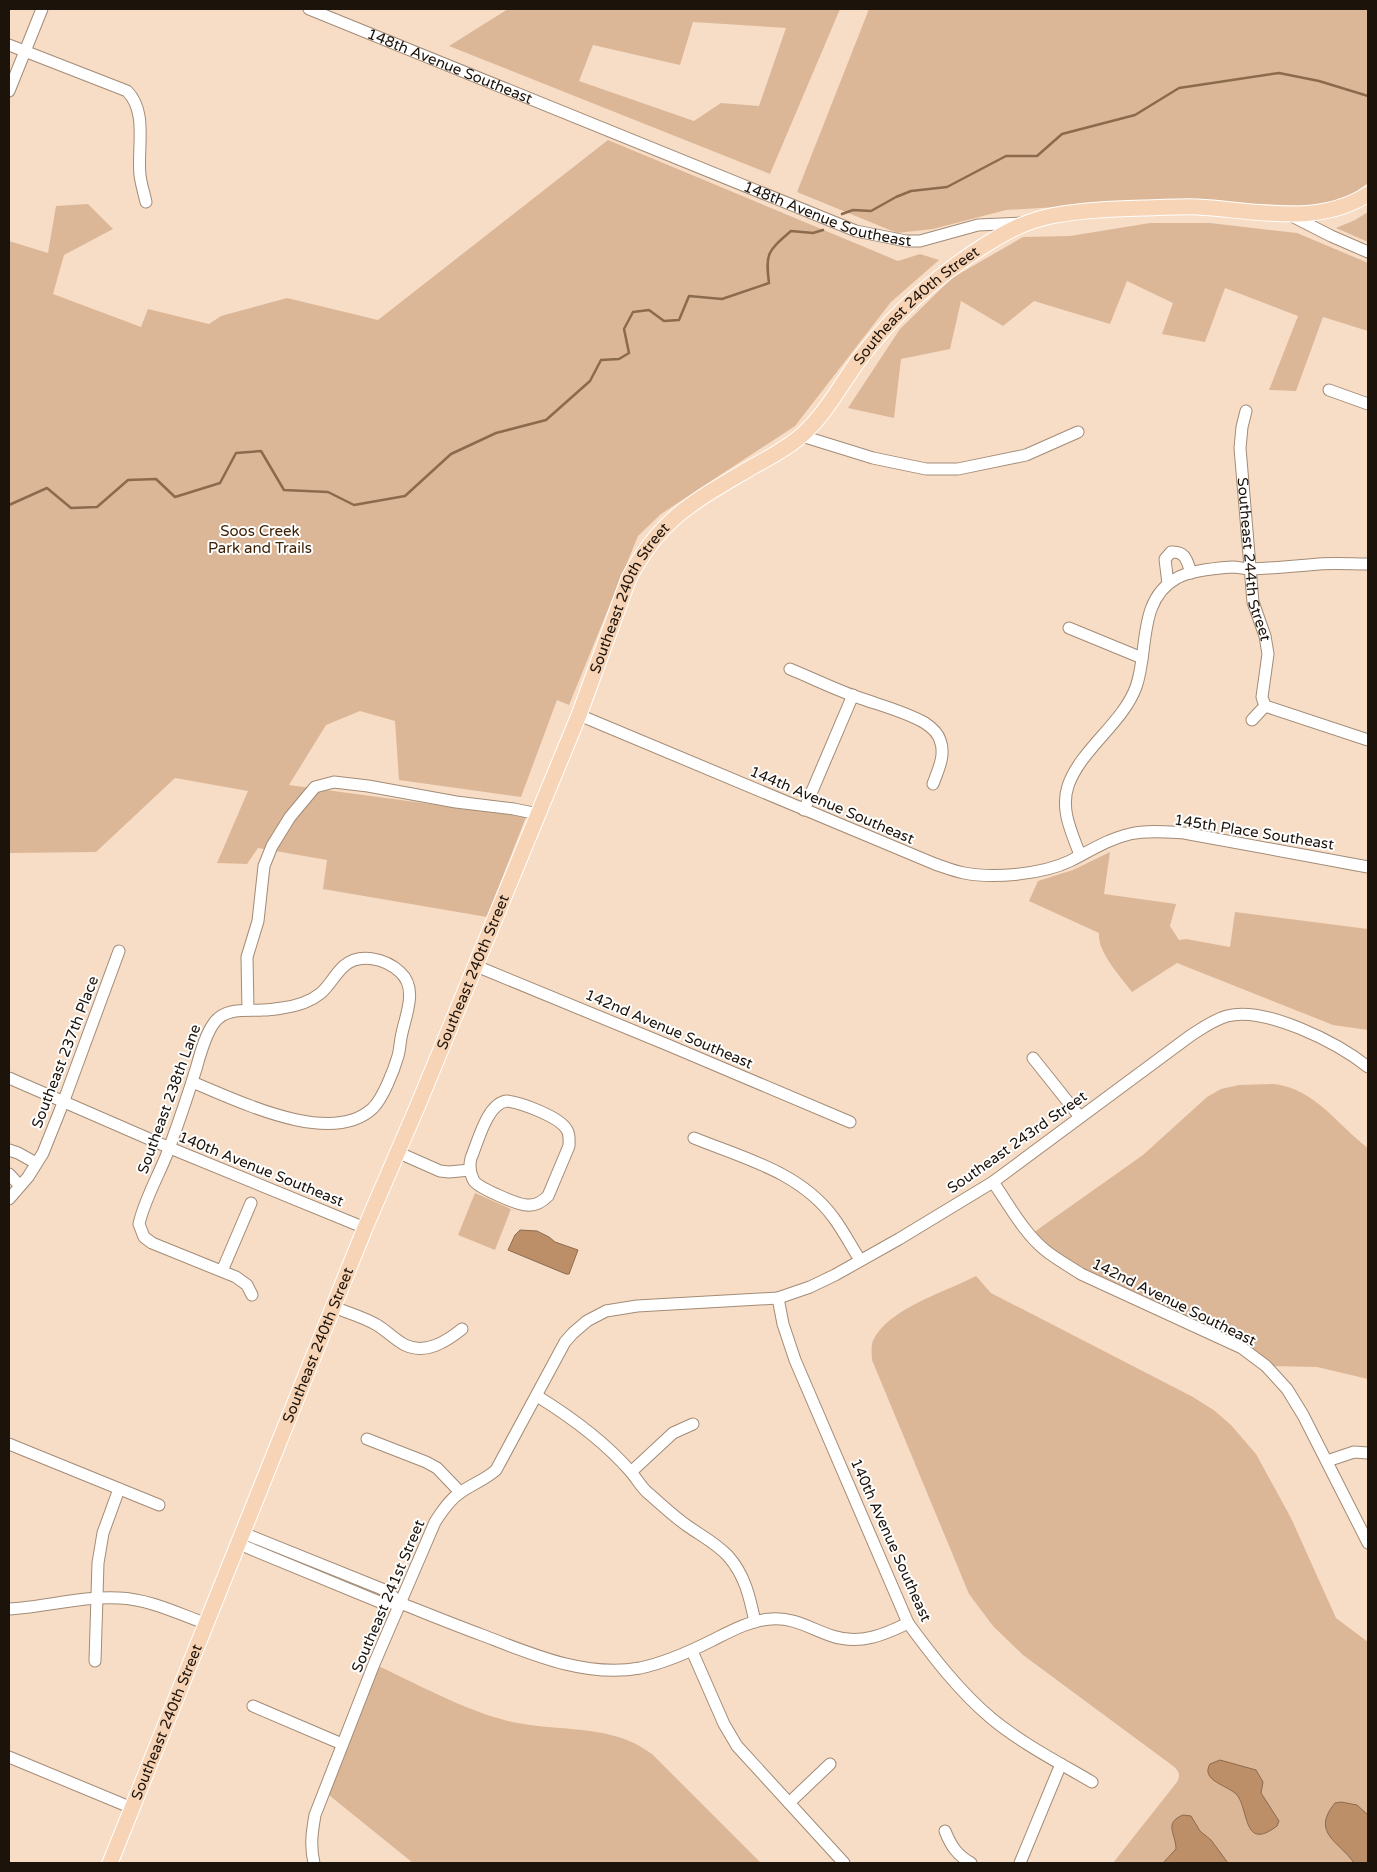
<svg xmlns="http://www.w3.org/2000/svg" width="1377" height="1872" viewBox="0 0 1377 1872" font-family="'Varela Round',sans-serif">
<rect width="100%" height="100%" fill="#f7ddc6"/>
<!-- green -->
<path fill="#dcb797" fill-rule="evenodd" d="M508,9H840L770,174L449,46ZM693,22L786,28L759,106L721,103L694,121L579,81L593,45L680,65Z
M869,9H1368V183L1353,194L1333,202L1309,206L1232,203L1108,204L1006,210L933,229L897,233L797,192Z
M608,140L898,261L920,254L939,260L891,302L795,426L661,514L638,536L569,705L557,700L521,797L399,780L395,721L360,711L326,725L289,785L526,817L487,917L323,889L327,860L258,848L247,864L217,863L248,791L175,778L96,852L9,853V241L48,253L56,206L88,204L113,229L64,255L53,294L141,327L148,309L209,324L221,316L287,298L378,320Z
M1368,212V242L1336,228L1355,220Z
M1150,223H1210L1297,233L1366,262L1368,263V331L1323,317L1296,391L1269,390L1298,316L1225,288L1205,342L1162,334L1173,303L1127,281L1110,324L1034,301L1003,326L961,301L950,349L901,359L894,418L848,408L900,329L952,278L1023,237L1070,236Z
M1110,852L1104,894L1176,904L1170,926L1179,940L1186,939L1230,947L1235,912L1368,929V1030L1333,1025L1177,963L1132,992C1121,977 1097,952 1099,933L1029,901L1038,881L1073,870Z
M1274,1084C1316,1089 1337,1125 1368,1148V1379L1317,1367L1266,1366L1081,1274L1030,1235L1143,1155L1207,1097L1221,1089L1239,1085Z
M475,1193L511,1209L495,1250L458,1235Z
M976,1276L991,1293L1193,1397L1215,1411L1231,1425L1256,1454L1291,1518L1336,1618L1368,1642V1863H1113L1177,1782C1181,1775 1179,1771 1173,1766L1023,1655L993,1626L969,1594L872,1360C872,1355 871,1349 872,1344C883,1310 946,1292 976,1276Z
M374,1664C418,1684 461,1709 508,1721C549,1731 599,1725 636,1744C642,1747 647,1751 652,1754L761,1863H413L324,1791Z"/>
<!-- water -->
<path fill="#bc8f69" stroke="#8c6a4d" d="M520,1230L537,1231L549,1237L555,1242L578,1250L569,1274H566L508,1250L515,1235Z
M1220,1760L1256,1770L1263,1782L1261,1793L1279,1821L1277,1826C1243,1852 1249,1810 1237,1795C1228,1785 1200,1781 1210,1764Z
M1341,1802L1357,1805L1368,1815V1863H1354C1340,1842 1310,1833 1335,1803Z
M1183,1815L1191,1816L1200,1831L1211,1840L1228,1863H1163L1176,1849C1176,1834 1163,1823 1183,1815Z"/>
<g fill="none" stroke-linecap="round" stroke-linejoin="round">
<!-- stream -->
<path stroke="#8c6a4d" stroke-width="2.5" d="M842,214L853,210L871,211L896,197L911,191L947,187L1006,156H1037L1062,134L1135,115L1179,88L1279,73L1319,81L1368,96
M9,505L47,488L71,508L97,507L128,480L156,479L175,497L220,483L236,453L261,451L284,490L328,492L354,505L405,496L451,454L496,433L546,420L590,381L601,360L619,359L629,353L624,329L633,312L649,310L664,321L679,320L689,296L722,299L769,283C765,253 768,251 791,231L813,233L823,230"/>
<!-- minor casing -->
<g stroke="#a38b76" stroke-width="13">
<g id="minor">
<path id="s1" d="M309,9L856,231L906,241H920L978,225L1023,223"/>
<path d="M9,45L127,91C148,112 137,148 140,175C141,184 144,193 146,202"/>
<path d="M9,91L42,9"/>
<path d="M1290,215L1331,236L1368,252"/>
<path d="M1329,390L1368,404"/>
<path id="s2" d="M1246,411L1242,427L1240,448L1253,602L1265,636L1268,654L1262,697L1265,706"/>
<path d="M802,436L873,458L926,469H958L1026,455L1078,432"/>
<path d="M1168,584L1165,559L1171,552C1186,551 1187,561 1191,573"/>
<path d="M1069,628L1142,658"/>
<path d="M790,669C812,678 834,689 857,697C879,705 904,711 925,723C931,727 938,733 940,740C946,755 938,770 933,784"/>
<path d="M1265,706L1368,740"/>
<path d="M579,715L935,864C944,867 954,871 964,873C994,879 1043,874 1070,861C1090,851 1108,839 1130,834C1147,830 1167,832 1184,833L1368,867"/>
<path d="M1252,720L1265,706"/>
<path d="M804,810L853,695"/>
<path d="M1080,855C1072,833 1060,810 1068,786C1080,750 1123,723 1136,687C1149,651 1137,600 1177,578C1189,571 1218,568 1232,567C1239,567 1245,569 1251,569C1274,568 1297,566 1319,564C1335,563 1352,564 1368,564"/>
<path d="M476,966L668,1045L850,1122"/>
<path d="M248,1010L247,957L258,921L264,866L272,846L290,817L315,787L334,782L368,786L456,802L514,809L538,814"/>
<path d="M1033,1058L1080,1117"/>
<path d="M9,1078L170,1148L365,1228"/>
<path d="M192,1082C237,1100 331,1148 373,1108C383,1098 394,1070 398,1056C400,1049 400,1041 402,1033C406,1014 418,988 400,972C386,959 360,952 344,966C335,974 330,985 321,993C310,1002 297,1006 282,1008C276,1009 270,1010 263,1010C247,1011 225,1007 214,1023C205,1035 200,1055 196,1069C188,1095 179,1121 170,1146C161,1172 145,1197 139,1224L144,1237L152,1243L236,1277L247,1285L252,1295"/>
<path d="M507,1101C522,1103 560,1117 567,1130C570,1135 569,1140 569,1146L548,1196C542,1202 536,1206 527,1205C518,1205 479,1188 474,1181C470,1174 469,1166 471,1158C478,1142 487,1103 507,1101Z"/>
<path d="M694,1138C743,1158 800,1172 833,1217C843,1230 851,1246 860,1260"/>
<path d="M9,1150L18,1153L36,1163"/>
<path d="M397,1152L440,1171L449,1172L470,1170"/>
<path d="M9,1174L20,1186"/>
<path d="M993,1182C1009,1205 1024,1233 1045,1250C1056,1259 1069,1266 1081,1274L1242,1348L1266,1366L1287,1389L1303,1415L1368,1543"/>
<path d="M9,1199L28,1177L43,1153L63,1103L119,951"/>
<path d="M222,1271L251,1203"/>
<path d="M778,1298L783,1324L795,1360L908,1623C933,1657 959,1691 991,1718C1021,1743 1058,1762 1092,1782"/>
<path d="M334,1307C348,1313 364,1317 377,1325C387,1331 395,1340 405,1345C426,1355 447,1341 462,1329"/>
<path d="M537,1396C571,1417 605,1442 631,1472C637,1479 641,1487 648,1493C661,1504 674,1517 689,1527C702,1536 717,1544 728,1556C745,1575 750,1598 755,1622"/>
<path d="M367,1439L426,1462L437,1468L460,1492"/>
<path d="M9,1444L159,1505"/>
<path d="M1327,1461L1354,1452L1368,1453"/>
<path d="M631,1472L673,1433L693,1424"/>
<path d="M243,1533L387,1591L400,1603"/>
<path d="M239,1544L382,1603H400C428,1614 455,1625 482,1635C531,1654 586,1678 640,1668C664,1663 689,1652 711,1641C729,1632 750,1620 771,1619C794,1617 811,1629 832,1636C860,1645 884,1635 908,1623"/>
<path d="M9,1609C45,1607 82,1596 119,1598C149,1599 179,1614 207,1624"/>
<path d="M692,1651L724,1724L737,1746L844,1863"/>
<path d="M95,1661L98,1563L103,1533L119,1489"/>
<path d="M253,1706L342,1744"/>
<path d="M9,1757L132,1808"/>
<path d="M789,1803L830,1764"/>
<path d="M945,1831C951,1846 957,1855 971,1863"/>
<path d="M314,1863C310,1846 312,1832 315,1815L374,1664L435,1522C442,1511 450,1499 461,1492C473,1484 486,1479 496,1470L565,1342L573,1333L587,1321L606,1311L637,1306L778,1298L810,1287L835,1275L899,1239L993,1182L1190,1036C1201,1029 1213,1020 1227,1016C1266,1006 1338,1043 1368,1067"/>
<path d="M1020,1863L1061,1764"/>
</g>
</g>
<!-- major casing -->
<g stroke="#fff" stroke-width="17">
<g id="major">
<path id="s3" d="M110,1863L365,1228L418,1105L579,715L629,578C661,517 695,501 752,467C769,458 787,448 801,436C825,415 840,386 858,361C892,315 934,278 982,247C1006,232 1023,222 1051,216C1081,210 1113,209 1144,208C1162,208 1180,206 1198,207C1253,210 1318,227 1368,194"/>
</g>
</g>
<!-- minor -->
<use href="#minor" stroke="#fff" stroke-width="11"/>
<!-- major -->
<use href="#major" stroke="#f7d4b5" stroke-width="15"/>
</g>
<g text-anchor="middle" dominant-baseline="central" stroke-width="4" stroke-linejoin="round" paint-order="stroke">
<!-- street labels -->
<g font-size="15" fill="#1c130b" stroke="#fff">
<text stroke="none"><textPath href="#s1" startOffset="152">148th Avenue Southeast</textPath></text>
<text stroke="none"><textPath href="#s1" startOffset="558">148th Avenue Southeast</textPath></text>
<text stroke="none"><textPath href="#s3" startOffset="1788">Southeast 240th Street</textPath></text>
<text stroke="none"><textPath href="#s2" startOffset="150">Southeast 244th Street</textPath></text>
<text stroke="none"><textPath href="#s3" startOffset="1368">Southeast 240th Street</textPath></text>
<text transform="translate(832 805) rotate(23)">144th Avenue Southeast</text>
<text transform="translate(1254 832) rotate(9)">145th Place Southeast</text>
<text stroke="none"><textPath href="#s3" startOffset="962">Southeast 240th Street</textPath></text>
<text transform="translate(669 1029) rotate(23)">142nd Avenue Southeast</text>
<text transform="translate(65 1052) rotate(-69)">Southeast 237th Place</text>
<text transform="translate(169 1099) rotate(-70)">Southeast 238th Lane</text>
<text transform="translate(1017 1142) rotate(-35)">Southeast 243rd Street</text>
<text transform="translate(261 1169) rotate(22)">140th Avenue Southeast</text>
<text transform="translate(1174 1302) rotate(26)">142nd Avenue Southeast</text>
<text stroke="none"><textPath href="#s3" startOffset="558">Southeast 240th Street</textPath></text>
<text transform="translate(891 1540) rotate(66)">140th Avenue Southeast</text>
<text transform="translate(388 1596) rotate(-67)">Southeast 241st Street</text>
<text stroke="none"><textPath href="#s3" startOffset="152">Southeast 240th Street</textPath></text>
</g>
<!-- park labels -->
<g font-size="15" fill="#3f2102" stroke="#fff">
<text x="260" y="531">Soos Creek<tspan x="260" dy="17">Park and Trails</tspan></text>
</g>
</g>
<!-- border -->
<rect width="1377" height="1872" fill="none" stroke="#1c130b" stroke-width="20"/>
</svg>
